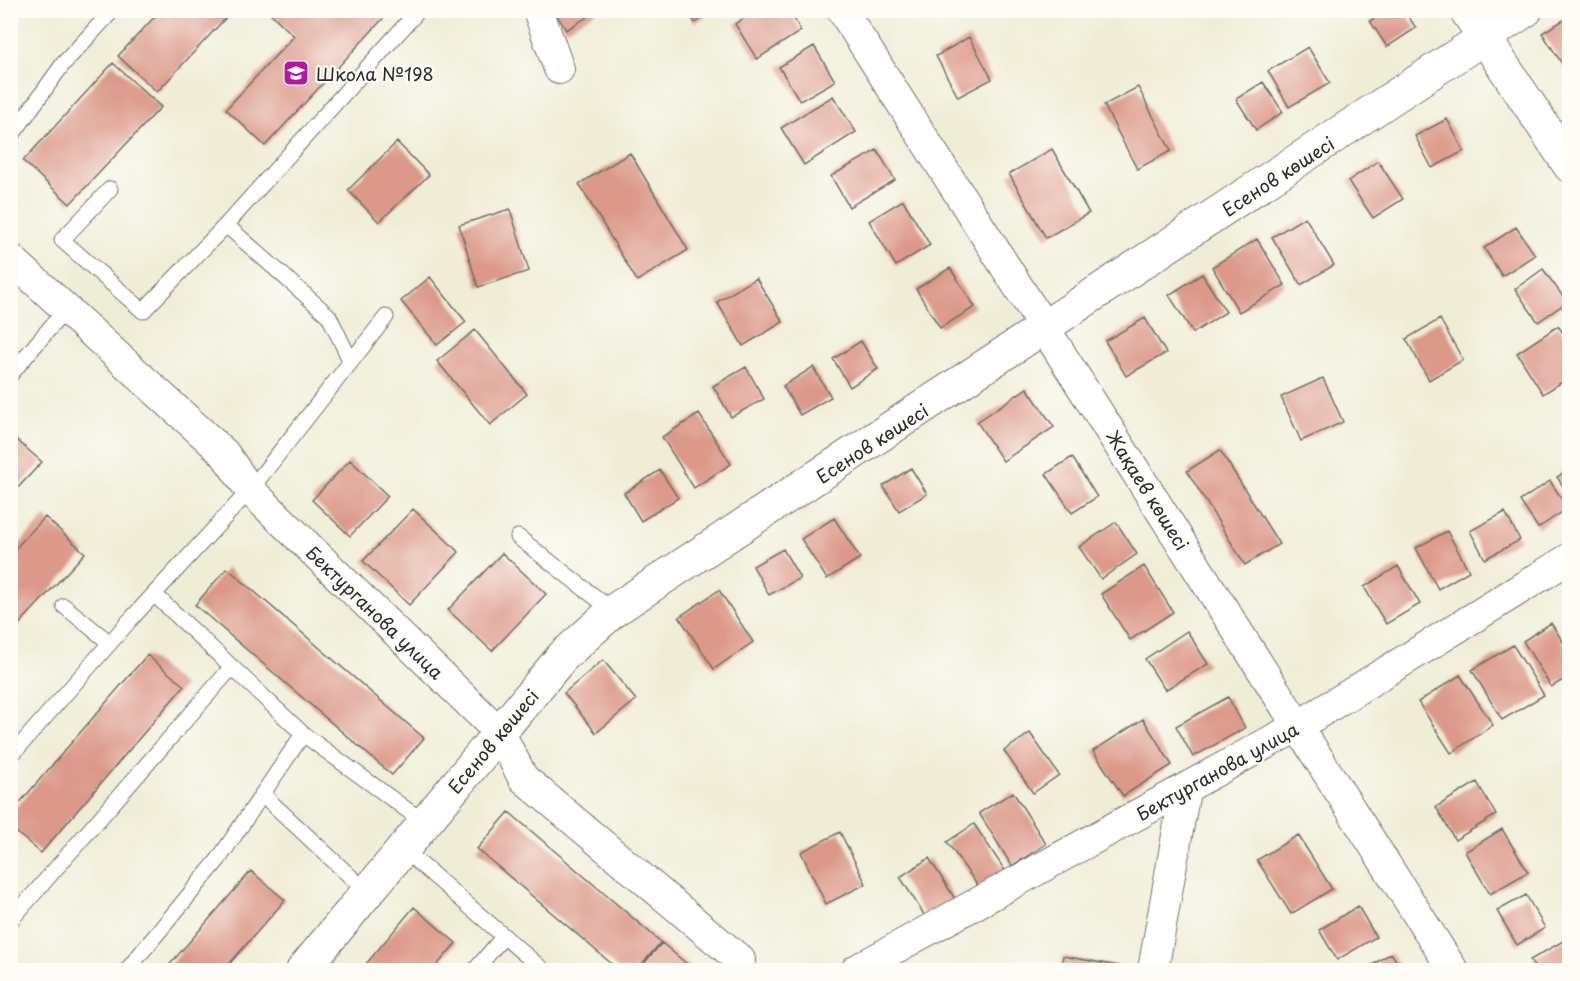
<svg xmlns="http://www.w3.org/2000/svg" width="1580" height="981" viewBox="0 0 1580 981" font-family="'Playpen Sans',sans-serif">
<rect width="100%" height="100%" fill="#fdfcf7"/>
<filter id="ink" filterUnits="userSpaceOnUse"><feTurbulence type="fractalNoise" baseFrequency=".0167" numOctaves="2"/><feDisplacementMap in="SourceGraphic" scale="12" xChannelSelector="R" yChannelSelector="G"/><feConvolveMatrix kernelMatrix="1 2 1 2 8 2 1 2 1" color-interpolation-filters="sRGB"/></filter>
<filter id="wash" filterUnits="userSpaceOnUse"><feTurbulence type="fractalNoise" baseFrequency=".008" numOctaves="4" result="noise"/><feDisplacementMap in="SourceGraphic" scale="24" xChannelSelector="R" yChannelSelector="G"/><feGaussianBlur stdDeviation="1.35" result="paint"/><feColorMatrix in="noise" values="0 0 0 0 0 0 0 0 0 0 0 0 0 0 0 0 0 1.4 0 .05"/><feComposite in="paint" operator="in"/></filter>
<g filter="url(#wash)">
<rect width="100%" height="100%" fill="#f0edd7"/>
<g id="blocks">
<!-- building -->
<path fill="#dc9888" d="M161,10H233L157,92L118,56Z
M267,10H391L265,146L226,109L294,36Z
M554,10H599L566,30Z
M687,10H714L695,23Z
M756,10H789L801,31L757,59L735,24Z
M1387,10H1404L1416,28L1387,47L1370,21Z
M1567,18L1570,21V76L1542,33Z
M969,37L992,79L958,97L936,56Z
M814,46L835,81L800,101L779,67Z
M1308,47L1330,83L1289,107L1268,71Z
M113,63L161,107L70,204L23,161Z
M1263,82L1283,112L1256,130L1236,99Z
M1138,87L1171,151L1137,169L1104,105Z
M833,96L856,132L804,165L781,128Z
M1447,119L1464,151L1432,168L1415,136Z
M397,142L429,175L379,222L348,190Z
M1052,149L1089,213L1046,238L1009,174Z
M877,150L895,180L849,207L831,176Z
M630,153L688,250L637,281L579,184Z
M1378,161L1403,199L1373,218L1348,181Z
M903,200L930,245L896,266L869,221Z
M510,209L529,271L478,287L459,225Z
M1305,217L1334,265L1301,285L1272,237Z
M1516,227L1535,255L1502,276L1484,248Z
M1257,239L1285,285L1239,312L1212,267Z
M950,268L975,307L940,328L916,289Z
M1543,269L1567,302L1538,322L1515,289Z
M1202,274L1226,312L1193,333L1169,295Z
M430,277L466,322L437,345L401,301Z
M756,278L783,322L743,346L717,302Z
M1145,318L1166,353L1126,376L1105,341Z
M1440,319L1463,360L1429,380L1406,339Z
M1558,326L1570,343V377L1543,394L1517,353Z
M475,330L527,394L490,425L437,361Z
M861,341L878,369L850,387L833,359Z
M746,367L764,399L731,417L713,386Z
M813,367L831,397L800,415L783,386Z
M1323,378L1343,422L1301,441L1281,397Z
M1027,388L1054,427L1003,461L977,422Z
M699,414L731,464L694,488L662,437Z
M10,434L42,462L10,496Z
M1220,450L1279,544L1245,565L1187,471Z
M1072,457L1097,497L1072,513L1046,474Z
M350,460L388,496L350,536L312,500Z
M911,468L927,494L899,511L883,486Z
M1570,469V497L1557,477Z
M660,470L678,498L641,521L624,493Z
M1550,481L1568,508L1538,528L1520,501Z
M413,509L459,552L409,605L363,561Z
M1505,512L1520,540L1485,559L1470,531Z
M45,517L85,553L10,634V554Z
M834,518L860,558L827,579L801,539Z
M1116,522L1137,554L1101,579L1079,547Z
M1447,531L1469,571L1438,589L1416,548Z
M783,549L800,578L769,595L753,566Z
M502,553L546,594L492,651L448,610Z
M1144,566L1173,612L1130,640L1101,594Z
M1398,566L1420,604L1386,624L1364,587Z
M227,568L424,738L392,775L195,605Z
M719,590L753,642L714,669L679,617Z
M1551,623L1570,653V676L1551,687L1523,641Z
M1187,631L1208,664L1165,690L1145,659Z
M1513,645L1544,695L1502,720L1472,670Z
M147,655L184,686L41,853L10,827V814Z
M603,660L636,700L596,733L564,693Z
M1460,675L1493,725L1451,753L1418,702Z
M1228,697L1245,728L1193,757L1176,726Z
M1143,719L1172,765L1123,796L1093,751Z
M1030,733L1059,775L1033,793L1004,751Z
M1477,782L1496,815L1455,840L1436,807Z
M1013,792L1046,844L1012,866L979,813Z
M509,812L661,942L637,970H619L477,849Z
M974,824L1006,872L980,889L947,842Z
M1502,829L1528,872L1490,894L1465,852Z
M840,832L866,884L826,904L801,852Z
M1298,835L1332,889L1291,914L1257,860Z
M929,858L959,905L930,924L900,877Z
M251,871L285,900L224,970H165Z
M1526,895L1545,928L1517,945L1497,911Z
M1358,906L1376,937L1337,960L1319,930Z
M414,907L456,943L433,970H361Z
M1570,937V970H1536L1530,960Z
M662,943L694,970H638Z
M1391,953L1403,970H1364Z
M1063,956L1124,967V970H1060Z"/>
</g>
</g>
<g filter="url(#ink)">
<use href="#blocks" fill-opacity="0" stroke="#706f67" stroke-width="1.5"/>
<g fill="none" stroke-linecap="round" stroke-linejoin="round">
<!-- service casing -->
<g stroke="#706f67" stroke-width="17">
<path id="service" d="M10,138L63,64L113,10
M110,189L62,240L143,311L226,225L329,316L351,362
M226,225L418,11
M10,375L66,309
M518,537L613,611
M64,606L110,643
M303,734L425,823
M10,757L131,619L250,490L386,317
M262,794L367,892
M403,849L543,970
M10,921L232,667
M127,970L218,860L303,734L154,594
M475,970L504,936"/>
</g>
<!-- minor casing -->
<g stroke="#706f67" stroke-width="32">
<path id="minor" d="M538,10L559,69
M842,10L1453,970
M10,258L224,453L250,490L500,733L523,778L740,960
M856,970L1298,726L1570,558
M1153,970L1185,791"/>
</g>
<!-- tertiary casing -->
<g stroke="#706f67" stroke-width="35">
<path id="tertiary" d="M1466,10L1570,166
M303,970L562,657L613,611L1526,10"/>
</g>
<!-- service -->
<use href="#service" stroke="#fff" stroke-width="15"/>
<!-- minor -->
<use href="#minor" stroke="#fff" stroke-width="30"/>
<!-- tertiary -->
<use href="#tertiary" stroke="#fff" stroke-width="33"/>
</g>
</g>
<!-- icons -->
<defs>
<g id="school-square" transform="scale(1.35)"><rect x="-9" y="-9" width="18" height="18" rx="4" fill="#b5179e" stroke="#fdfcf7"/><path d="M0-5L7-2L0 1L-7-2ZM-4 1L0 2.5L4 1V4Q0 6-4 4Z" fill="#fff"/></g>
</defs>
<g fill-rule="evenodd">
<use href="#school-square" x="296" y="73"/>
</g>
<g text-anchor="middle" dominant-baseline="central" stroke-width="4.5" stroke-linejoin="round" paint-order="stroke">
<!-- poi labels -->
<g font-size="18" fill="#2b2b2b" stroke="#fdfcf7" text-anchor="start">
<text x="316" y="73">Школа №198</text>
</g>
<!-- street labels -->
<g font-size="18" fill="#2b2b2b" stroke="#fdfcf7">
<text transform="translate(1278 176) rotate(-33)">Есенов көшесі</text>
<text transform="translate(872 443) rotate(-33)">Есенов көшесі</text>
<text transform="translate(1148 490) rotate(58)">Жақаев көшесі</text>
<text transform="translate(375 612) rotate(44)">Бектурганова улица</text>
<text transform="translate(493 741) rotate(-50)">Есенов көшесі</text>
<text transform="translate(1217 771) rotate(-29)">Бектурганова улица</text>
</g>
</g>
<!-- margin -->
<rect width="1580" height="981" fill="none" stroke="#fdfcf7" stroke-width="36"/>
</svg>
